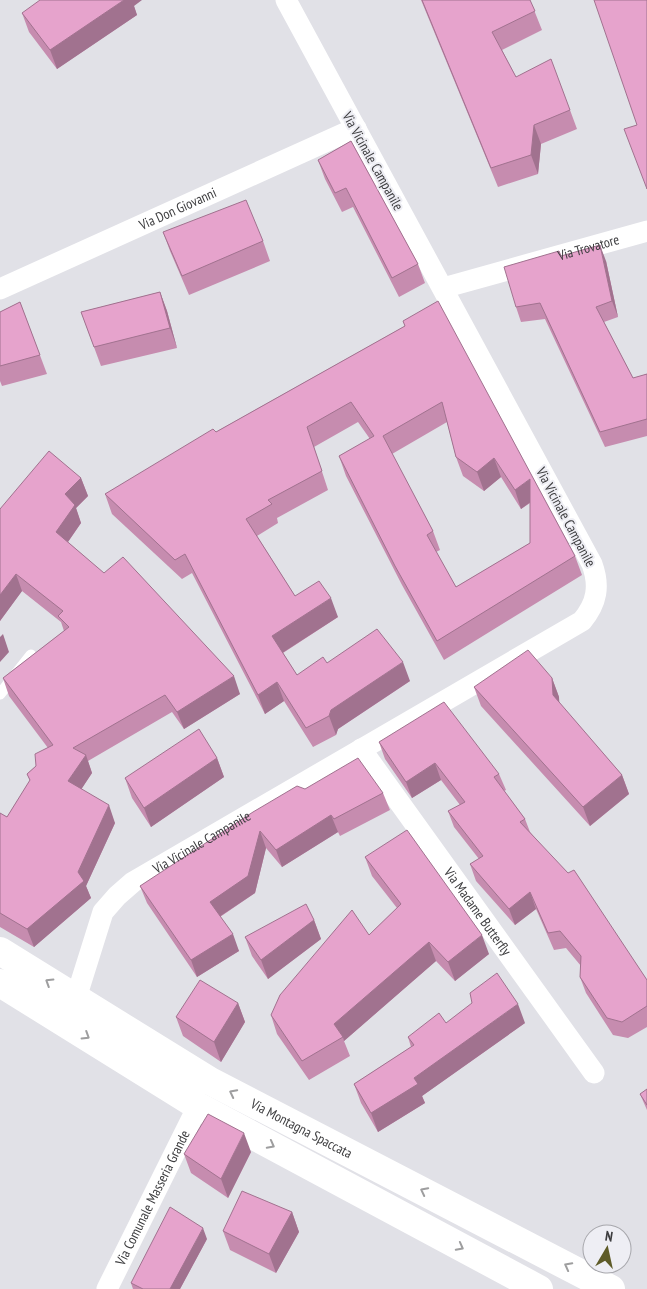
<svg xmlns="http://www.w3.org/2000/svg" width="647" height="1289" viewBox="0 0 647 1289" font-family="'PT Sans Narrow',sans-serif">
<rect width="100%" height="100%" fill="#e1e1e7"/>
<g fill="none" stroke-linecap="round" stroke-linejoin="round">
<!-- lane -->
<path stroke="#fff" stroke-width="11" d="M0,694L31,655"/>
<!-- street -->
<g stroke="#fff" stroke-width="21">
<path id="s1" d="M443,288L647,231"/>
<path id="s2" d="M0,289L356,128"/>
<path id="s3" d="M361,749L594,1073"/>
<path id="s4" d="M76,998L103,912L117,896L133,882L582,621C597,603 600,586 592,564L286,0"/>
<path id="s5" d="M107,1289L198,1106"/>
</g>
<!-- secondary -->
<g stroke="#fff" stroke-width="28">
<path id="s6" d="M0,951L210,1081L611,1289"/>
<path d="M0,983L198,1106L539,1289"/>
</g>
</g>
<!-- wall -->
<path fill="#c68caf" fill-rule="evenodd" d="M421,0H530L542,30L502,50L516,77L570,110L577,129L541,144L538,174L498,187Z
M134,6L137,15L57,69L29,32L22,13Z
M351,141L418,264L425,283L399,297L353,207L342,212L325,179L318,160Z
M163,232L263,241L270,261L189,295L170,251Z
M561,256L606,261L618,317L604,322L633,378L647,374V436L605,447L545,319L521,322L516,307Z
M160,292L167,311L177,348L101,366L81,312Z
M20,302L47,374L2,386L0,381V312Z
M403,321L575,556L582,575L444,660L402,585L346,476L339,456L370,439L358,422L314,447L328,490L277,518L278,523L257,536L295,596L338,617L283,653L297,675L327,663L410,681L338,729L336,735L313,747L284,701L265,714L192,573L182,579L112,514L105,494L405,326ZM447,422L456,457L463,476L484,491L501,477L521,509L530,503V543L456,587L436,552L440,550L433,531L392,454Z
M81,478L88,496L76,508L81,523L68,542L240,694L184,729L172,712L88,761L92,773L81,789L115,823L86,886L91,898L34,947L0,927V813L7,817L30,781L27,774L36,766L48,748L9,696L3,678L64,631L61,622L22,591L0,621V509Z
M552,678L559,697V703L622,775L629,794L590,826L481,706L474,687Z
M379,742L499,774L506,790L504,791L525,819L530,832L647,980V1027L628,1038L613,1035L586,993L580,977L581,966L566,948L554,950L536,909L515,925L476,881L470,864L479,859L454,827L448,811L460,805L441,780L412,798L385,759Z
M217,758L224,777L151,827L132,798L125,778Z
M305,789L383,793L390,810L340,836L338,832L282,867L266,848L255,893L220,917L239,951L197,977L147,903L140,886Z
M365,857L489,954L455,981L436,961L344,1041L350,1056L309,1080L277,1034L271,1015L369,935L397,908L372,876Z
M314,920L321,939L268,979L252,956L245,937Z
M238,1003L245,1022L221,1062L183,1036L176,1017Z
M446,1023H525L422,1096L425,1103L378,1132L361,1103L354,1084L411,1047L408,1037Z
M647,1089V1110L640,1094Z
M251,1152L228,1198L191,1173L184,1154Z
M292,1212L299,1232L276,1273L230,1250L223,1231Z
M207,1239L180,1289H133L131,1283Z"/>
<!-- shaded-wall -->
<path fill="#a1728f" d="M124,0H142L134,6L137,15L57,69L50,50Z
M534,125L541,144L538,174L531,155Z
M600,245L606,261L618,317L612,301Z
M160,292L167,311L177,348L170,328Z
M494,458L501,477L484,491L477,472Z
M81,478L88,496L76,508L81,523L63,549L56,532L65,494Z
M530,479L536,498L521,509L515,490Z
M16,574L22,591L0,621V595Z
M331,598L338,617L279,655L272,636Z
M3,634L9,652L0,662V637Z
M403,662L410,681L338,729L336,735L329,716L331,710Z
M234,676L240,694L184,729L177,712Z
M552,678L559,697L560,714L553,695Z
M277,682L284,701L265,714L258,695Z
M86,755L92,773L75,799L68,781Z
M217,758L224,777L151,827L144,808Z
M435,763L441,780L412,798L406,782Z
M622,775L629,794L590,826L583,807Z
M109,805L115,823L86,886L91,898L34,947L27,929L78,872Z
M331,815L338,832L282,867L276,850Z
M260,831L266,848L255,893L216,919L210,902Z
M530,892L536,909L515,925L509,909Z
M314,920L321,939L268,979L261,960Z
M233,934L239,951L197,977L191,960Z
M482,935L489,954L455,981L448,962Z
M429,942L436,961L344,1041L343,1037L334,1024Z
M238,1003L245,1022L221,1062L214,1042Z
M518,1004L525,1023L422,1096L425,1103L378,1132L371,1113L414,1078Z
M244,1133L251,1152L228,1198L221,1179Z
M292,1212L299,1232L276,1273L269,1254Z
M203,1228L207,1239L180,1289H170Z"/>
<!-- building -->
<path fill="#e6a3cc" stroke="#a1728f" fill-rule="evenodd" d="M40,0H124L50,50L22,13Z
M422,0H530L535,11L492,32L516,77L551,59L570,110L534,125L531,155L491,168Z
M594,0H647V189L624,129L637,125Z
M351,141L418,264L392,278L346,188L335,193L318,160Z
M246,200L263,241L182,276L163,232Z
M600,245L612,301L596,307L633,378L647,374V419L600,432L540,303L516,307L504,267L559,251L561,256Z
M160,292L170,328L94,347L81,312Z
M438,301L575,556L437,641L395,566L339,456L374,436L351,402L307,427L322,471L268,500L272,504L246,519L295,596L319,581L331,598L272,636L297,675L323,657L327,663L377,629L403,662L331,710L329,716L306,728L277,682L258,695L185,554L175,560L105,494L213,429L216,432L405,326L403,321ZM442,402L456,457L477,472L494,458L515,490L530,479V543L456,587L427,535L433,531L383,436Z
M20,302L40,355L0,366V312Z
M49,451L81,478L65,494L75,505L56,532L104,573L123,557L234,676L177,712L165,695L73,748L86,755L68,781L109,805L78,872L84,881L27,929L0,913V813L7,817L30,780L27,774L36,766L35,754L53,745L3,678L69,627L58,616L63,611L16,574L0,595V509Z
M528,650L552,678L553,695L622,775L583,807L474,687Z
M444,702L499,774L494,777L525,819L520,822L568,873L574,870L647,980V1006L622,1022L607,1018L580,977L581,956L560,931L548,933L530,892L509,909L470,864L483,856L448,811L465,802L435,763L406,782L379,742Z
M199,729L217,758L144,808L125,778Z
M358,758L383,793L334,819L331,815L276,850L260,831L248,876L210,902L233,934L191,960L140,886L253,812L297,786L305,789Z
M407,830L482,935L448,962L429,942L334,1024L343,1037L302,1061L271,1015L280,995L352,910L369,935L401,904L365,857Z
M306,904L314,920L261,960L245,937Z
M497,973L518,1004L414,1078L418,1084L371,1113L354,1084L414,1045L408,1037L439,1013L446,1023L472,1003L470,993Z
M200,980L238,1003L214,1042L176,1017Z
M647,1089V1105L640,1094Z
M208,1114L244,1133L221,1179L184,1154Z
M242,1191L292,1212L269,1254L223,1231Z
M170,1207L203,1228L170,1289H143L131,1283Z"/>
<!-- one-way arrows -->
<defs><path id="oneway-chevron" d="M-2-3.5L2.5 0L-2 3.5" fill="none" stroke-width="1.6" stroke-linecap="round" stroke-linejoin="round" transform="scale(1.25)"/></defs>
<g stroke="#9e9e9f">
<use href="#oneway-chevron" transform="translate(49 982) rotate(-148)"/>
<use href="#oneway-chevron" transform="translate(86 1036) rotate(32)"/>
<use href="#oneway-chevron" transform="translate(233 1093) rotate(-153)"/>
<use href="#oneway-chevron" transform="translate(271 1145) rotate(28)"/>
<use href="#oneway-chevron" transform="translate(424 1191) rotate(-153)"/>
<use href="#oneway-chevron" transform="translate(460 1247) rotate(28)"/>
<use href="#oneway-chevron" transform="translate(568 1266) rotate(-152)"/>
</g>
<g text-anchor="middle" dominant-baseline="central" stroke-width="4" stroke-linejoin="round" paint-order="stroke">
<!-- street labels -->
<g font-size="14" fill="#3d3d3f" stroke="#eeeef4">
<text transform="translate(373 161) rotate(61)">Via Vicinale Campanile</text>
<text stroke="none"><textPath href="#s2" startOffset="195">Via Don Giovanni</textPath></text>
<text stroke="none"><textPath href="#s1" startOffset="151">Via Trovatore</textPath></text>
<text transform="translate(566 517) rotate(62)">Via Vicinale Campanile</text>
<text stroke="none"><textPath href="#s4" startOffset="212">Via Vicinale Campanile</textPath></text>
<text stroke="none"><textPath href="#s3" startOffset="200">Via Madame Butterfly</textPath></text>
<text stroke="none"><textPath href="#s6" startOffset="350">Via Montagna Spaccata</textPath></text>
<text stroke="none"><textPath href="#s5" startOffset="102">Via Comunale Masseria Grande</textPath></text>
</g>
</g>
<!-- north arrow -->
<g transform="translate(607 1249) rotate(9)"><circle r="24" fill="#eeeef4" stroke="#a7a7ac"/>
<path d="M0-4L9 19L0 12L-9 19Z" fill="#5e5b28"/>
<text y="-8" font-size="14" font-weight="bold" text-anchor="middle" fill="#3d3d3f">N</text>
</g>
</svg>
